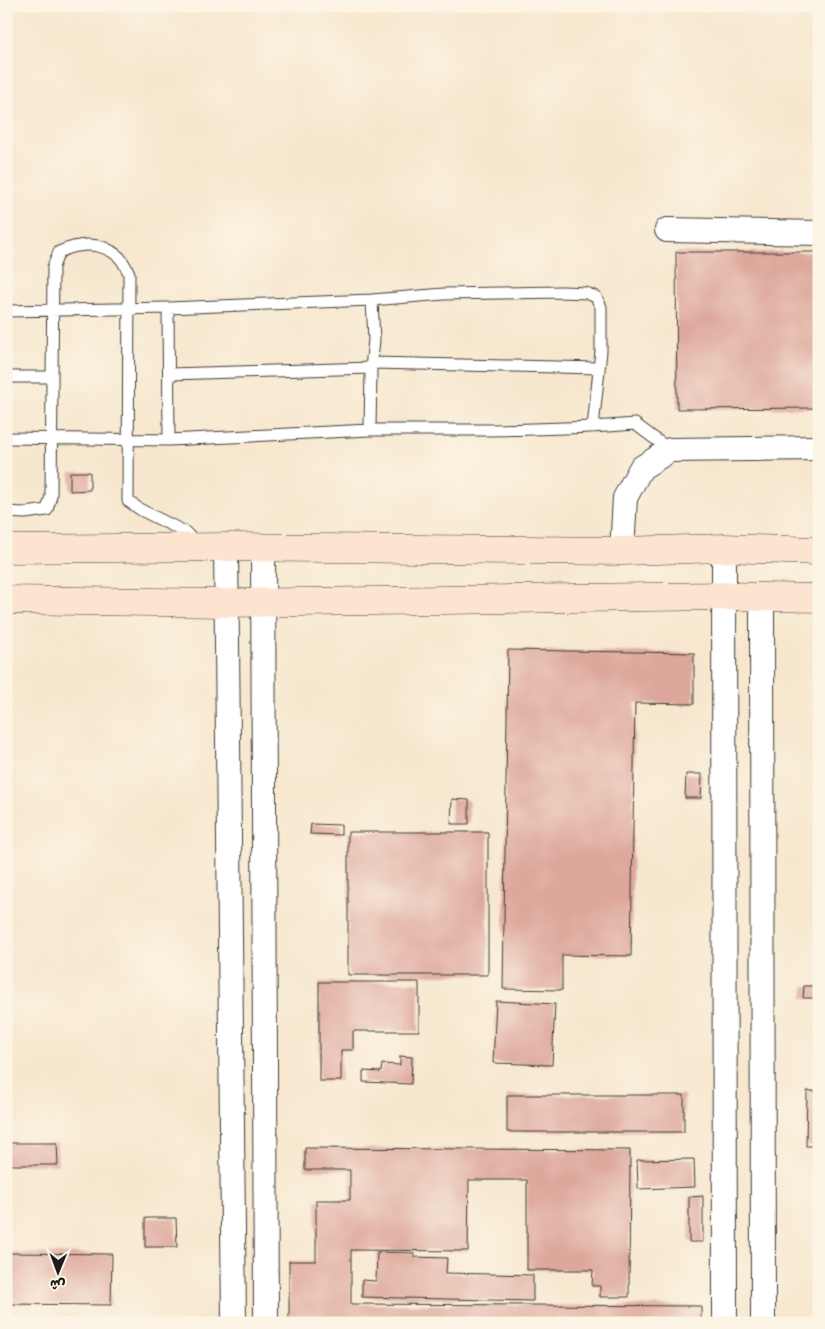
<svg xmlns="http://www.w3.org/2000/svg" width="825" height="1329" viewBox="0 0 825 1329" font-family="Caveat,'Playpen Sans Arabic',sans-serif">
<rect width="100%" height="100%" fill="#fcf5e5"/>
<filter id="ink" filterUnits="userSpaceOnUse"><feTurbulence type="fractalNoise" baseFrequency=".02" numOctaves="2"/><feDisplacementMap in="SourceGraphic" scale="10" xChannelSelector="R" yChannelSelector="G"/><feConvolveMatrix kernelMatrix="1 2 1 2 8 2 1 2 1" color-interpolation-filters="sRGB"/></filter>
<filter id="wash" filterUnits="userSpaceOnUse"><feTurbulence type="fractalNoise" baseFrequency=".0096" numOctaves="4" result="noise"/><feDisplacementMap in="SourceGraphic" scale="20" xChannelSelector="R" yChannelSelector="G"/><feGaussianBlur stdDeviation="1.12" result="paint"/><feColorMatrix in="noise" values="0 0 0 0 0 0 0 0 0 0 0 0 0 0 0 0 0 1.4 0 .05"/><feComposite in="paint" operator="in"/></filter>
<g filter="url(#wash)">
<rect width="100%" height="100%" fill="#f7e7ce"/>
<g id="blocks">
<!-- building -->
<path fill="#dda79b" d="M676,252H819V408L677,409Z
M70,472H90V490L70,491Z
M508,650L694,653V704L635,703L631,956L562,955V990L503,989Z
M686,774H702L701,798H685Z
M452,799L469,800V824H451Z
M311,824L341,825V835L310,834Z
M348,832H488V975H348Z
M319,982H419V1031H353V1050H341V1081H319Z
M804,986H819V998H803Z
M496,1001L555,1004L552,1065L493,1063Z
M400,1056L412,1057L411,1084L363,1082V1071L381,1072L382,1064L400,1065Z
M807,1091H819V1146H806Z
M507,1095H684V1132H507Z
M6,1143H57L58,1165H6Z
M305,1148L630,1150L629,1297H600V1286H592L593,1270H527V1180H469L468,1251L351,1250V1304L701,1306V1323H289V1261H316V1200H350V1170H305Z
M694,1159L695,1187L638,1189L637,1160Z
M703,1196V1242H689V1197Z
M145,1218H176L177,1247H145Z
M377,1252L414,1253V1257L447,1258L446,1273L533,1275V1301L362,1297V1280L376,1281Z
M6,1253L112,1254L111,1305L6,1304Z"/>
</g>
</g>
<g filter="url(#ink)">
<use href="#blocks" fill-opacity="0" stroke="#3d3a37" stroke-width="1"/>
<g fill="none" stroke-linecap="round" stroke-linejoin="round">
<!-- lane casing -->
<g stroke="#3d3a37" stroke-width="13">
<path id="lane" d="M168,308L169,440
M6,311L168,308L372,300
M373,363L599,368
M169,374L371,368
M6,377H52
M593,427L601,351V307L596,297L586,293L563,292L444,294L372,300L374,340L371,368L370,430C458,430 547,431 635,424L670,450
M6,438L169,440L370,430
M6,512L25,513L47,510L51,496L53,267L59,252C79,243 100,241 118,256C123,260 126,268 129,273L128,501L141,510L185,532L196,543"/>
</g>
<!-- street casing -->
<g stroke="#3d3a37" stroke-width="26">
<path id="street" d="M667,230L819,233
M226,547L234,1323
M263,548L266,1323
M724,548L725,1323
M622,551L625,498L641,468L670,450L819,448
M762,597L763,1323"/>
</g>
<!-- secondary casing -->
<g stroke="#3d3a37" stroke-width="29">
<path id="secondary" d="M6,549L226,547L622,551L724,548L819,551
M6,600L226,603L723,596L819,598"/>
</g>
<!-- lane -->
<use href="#lane" stroke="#fff" stroke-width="11"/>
<!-- street -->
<use href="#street" stroke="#fff" stroke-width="24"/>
<!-- secondary -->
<use href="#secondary" stroke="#fde4d1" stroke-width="28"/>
</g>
</g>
<!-- margin -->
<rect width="825" height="1329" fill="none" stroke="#fcf5e5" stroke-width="25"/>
<!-- north arrow -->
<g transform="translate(58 1272) rotate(181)" stroke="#fcf5e5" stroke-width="4" paint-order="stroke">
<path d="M0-4L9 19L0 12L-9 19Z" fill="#1c1c1c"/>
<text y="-8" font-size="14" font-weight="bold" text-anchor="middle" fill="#1c1c1c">ش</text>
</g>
</svg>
